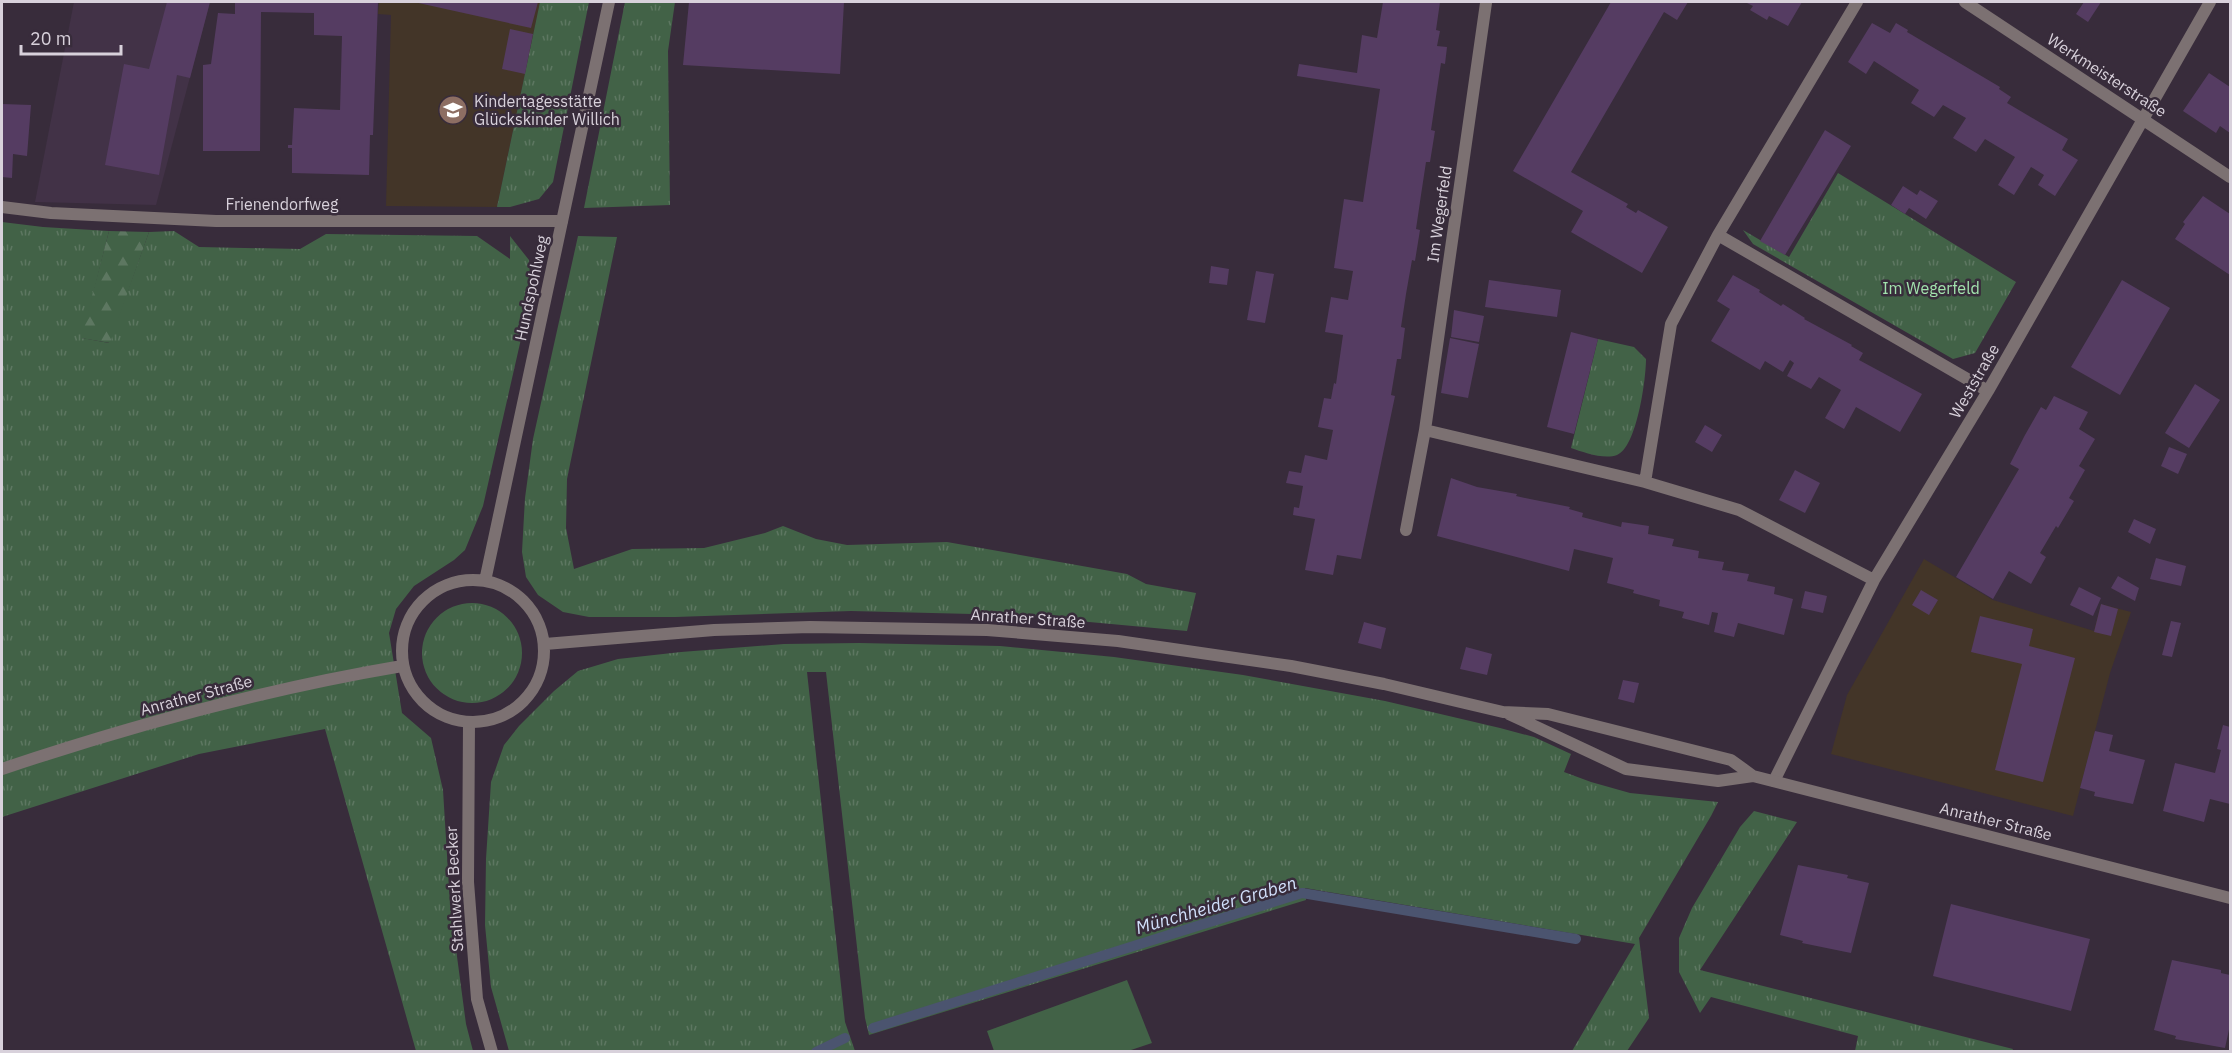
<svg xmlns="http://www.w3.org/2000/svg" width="2232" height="1053" viewBox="0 0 2232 1053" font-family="'IBM Plex Sans',sans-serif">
<defs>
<pattern id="grass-tufts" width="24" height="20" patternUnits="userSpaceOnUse" patternTransform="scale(1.5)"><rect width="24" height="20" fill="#426247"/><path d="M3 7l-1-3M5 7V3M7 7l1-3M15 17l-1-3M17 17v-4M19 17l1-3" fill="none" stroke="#5d7761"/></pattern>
<pattern id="forest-firs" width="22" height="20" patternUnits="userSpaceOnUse" patternTransform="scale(1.5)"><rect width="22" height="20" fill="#426247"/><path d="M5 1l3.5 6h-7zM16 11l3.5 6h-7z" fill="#5d7761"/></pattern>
</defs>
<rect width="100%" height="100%" fill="#382c3b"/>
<!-- built -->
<path fill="#423247" d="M74,2H210L156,205L35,202Z"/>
<!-- education -->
<path fill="#433528" d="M379,2H540L497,207L386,206L391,15L378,14Z
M1924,559L1993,600L2094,631L2101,604L2131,612L2110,673L2073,816L1831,754L1847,695Z"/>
<!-- grass -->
<path fill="url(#grass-tufts)" d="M540,2H589L553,182L539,199L510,207H497Z
M625,2H675L668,51L670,205L584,208Z
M1838,173L2016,282L1975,353L1953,359L1753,244L1743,230L1789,257Z
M2,222L43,227L109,231L82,338L109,343L149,232L174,231L199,247L300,249L326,234L477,236L510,259V236L529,260L531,295L483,506L465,550L454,560L414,586L396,609L389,633L402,713L431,738L443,790L450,904L466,1024L473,1051H416L325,729L199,754L2,817Z
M578,236L617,237L567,479L566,528L574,569L632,549L704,548L765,533L783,526L816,539L847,545L947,542L1127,574L1146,584L1196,593L1187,631L1013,615L851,611L675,617H589L563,612L538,595L526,577L522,552L525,498L533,439Z
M1598,339L1634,347L1646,359C1646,379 1637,447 1617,455C1604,460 1583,452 1571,448Z
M422 653a50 50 0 1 1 100 0a50 50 0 1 1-100 0Z
M859,643L1000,646L1114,657L1243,675L1385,701L1500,728L1534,737L1571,754L1564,772L1591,782L1630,793L1718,802L1711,816L1639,938L1649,1018L1627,1051H1572L1635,944L1305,888L1306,900L869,1035L865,1018L826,672H807L845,1022L855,1051H509L491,987L485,925L486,859L491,782L504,745L519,726L554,691L578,671L618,659L681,652L784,644Z
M1754,811L1797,822L1700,970L2013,1049L2012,1051H1855L1858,1036L1711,997L1700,1013L1679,972V938L1692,908L1740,827Z"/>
<!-- forest -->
<path fill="url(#forest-firs)" d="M109,231L149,232L110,343L81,338Z"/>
<!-- pitch -->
<path fill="#426247" d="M1127,980L1152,1043L1128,1051H994L987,1031Z"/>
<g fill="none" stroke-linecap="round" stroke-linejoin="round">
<!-- stream -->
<path stroke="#4b546f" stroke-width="10" d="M873,1028L1302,893L1576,939
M816,1052L845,1038"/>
</g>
<!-- building -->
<path fill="#553c62" d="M167,2H210L190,78L177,75L159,175L105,165L124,64L149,69Z
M235,2H378L373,135H370L369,175L292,173V148H288V145H292L294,108L340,110L342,36L314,35V13L261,12L260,151H203V65L211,64L218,13L235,14Z
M414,2H538L531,28Z
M689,2H844L840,74L683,65Z
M1383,2H1440L1436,30L1440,31L1437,46L1447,47L1445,64L1441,63L1431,130L1435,131L1430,162H1426L1421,195L1416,229L1420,230L1415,261L1412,260L1406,294L1401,327L1405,328L1401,359H1397L1391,395L1395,396L1361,559L1337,555L1333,575L1305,570L1315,519L1293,515L1294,507L1299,508L1303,486L1286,483L1289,471L1301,473L1305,455L1327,460L1333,430L1318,427L1324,398L1331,399L1334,383L1336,384L1343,335L1325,332L1331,297L1348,300L1353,271L1334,268L1344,199L1363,202L1380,89L1297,76L1299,64L1357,73L1362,35L1377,38Z
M1611,2H1688L1677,20L1664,12L1571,172L1628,204L1626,207L1636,213L1638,210L1668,227L1642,273L1571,232L1583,211L1513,171Z
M1745,2H1802L1788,26L1769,16L1767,20L1750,10L1753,6Z
M2084,2H2101L2088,22L2076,14Z
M1872,23L1890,33L1896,23L1908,30L1907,32L2000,87L1999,89L2011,97L2007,103L2068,139L2062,150L2078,160L2055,196L2038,185L2044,175L2031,167L2014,195L1998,185L2015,157L1985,139L1976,152L1953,138L1966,118L1943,105L1934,117L1911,103L1919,90L1874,61L1866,74L1848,62Z
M510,29L533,34L525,74L502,69Z
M2209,73L2230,87V133L2220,126L2216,133L2183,111Z
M2,104L31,105L27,156L13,154L12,178L2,177Z
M1825,130L1851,146L1785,255L1760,241Z
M1903,186L1917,195L1920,190L1938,201L1926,219L1909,208L1905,214L1891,205Z
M2203,196L2230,214V275L2175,239L2185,224L2183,222Z
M1211,266L1229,269L1227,285L1209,283Z
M1256,271L1274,274L1265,323L1247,320Z
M1733,275L1760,290L1759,292L1781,306L1783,304L1805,318L1804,319L1852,345L1851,346L1863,353L1859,360L1922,394L1900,432L1856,407L1844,429L1825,418L1841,390L1819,377L1811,389L1787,376L1794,363L1790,360L1783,372L1765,361L1760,370L1711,341L1730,309L1717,301Z
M1489,280L1561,290L1557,317L1485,307Z
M2122,280L2170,308L2120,395L2071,367Z
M1454,310L1484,316L1479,342L1451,337Z
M1571,332L1598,339L1574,434L1547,427Z
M1450,338L1479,344L1468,398L1441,393Z
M2195,384L2220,400L2189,448L2165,433Z
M2054,396L2088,412L2079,429L2095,439L2079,466L2085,470L2069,498L2074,501L2058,528L2056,526L2040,553L2046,557L2031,584L2009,571L1993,599L1956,577L2019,469L2010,464L2025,435L2041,407L2046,410Z
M1705,425L1722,435L1712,452L1695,442Z
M2169,447L2187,454L2178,474L2161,466Z
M1795,470L1820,483L1805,513L1779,500Z
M1451,478L1477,487L1517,494L1516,496L1530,499L1570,507L1569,509L1583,513L1582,517L1621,527L1622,522L1649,526L1648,534L1674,539L1672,546L1699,551L1698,558L1724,562L1722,570L1749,574L1747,581L1775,587L1774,594L1793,599L1784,635L1738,623L1734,637L1714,632L1718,613L1712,612L1709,625L1682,618L1684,612L1659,606L1660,600L1633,593L1634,590L1607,583L1613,558L1574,549L1569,571L1437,536Z
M2134,519L2156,529L2150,544L2128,532Z
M2156,558L2186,566L2181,586L2150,579Z
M2118,576L2139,588L2135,601L2111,588Z
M2079,587L2101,598L2093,616L2070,605Z
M1921,590L1938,600L1929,615L1912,605Z
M1805,591L1827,596L1823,613L1801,608Z
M2101,604L2118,609L2111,636L2094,632Z
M1980,616L2033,629L2029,646L2075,658L2043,782L1995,770L2022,664L1971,652Z
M2171,621L2181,623L2172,657L2162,655Z
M1364,622L1386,628L1381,649L1358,643Z
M1466,647L1492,654L1487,675L1460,669Z
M1623,680L1639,683L1634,703L1618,699Z
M2223,725L2230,727V804L2210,799L2204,822L2163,811L2175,763L2215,773L2221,750L2217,749Z
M2095,731L2113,735L2109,751L2145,760L2133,804L2094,796L2095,792L2080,788Z
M1798,865L1848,875L1847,878L1869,883L1851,953L1802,943L1803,941L1780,935Z
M1951,904L2090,939L2071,1011L1933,976Z
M2172,960L2221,970V973L2230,975V1025L2225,1048L2175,1039L2176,1036L2154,1030Z"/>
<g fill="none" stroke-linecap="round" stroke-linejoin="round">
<!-- minor -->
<path stroke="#7c7172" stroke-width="12" d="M1857,2L1718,235L1671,324L1645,482L1739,510L1874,580
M1965,2L2230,177
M1486,3L1425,430L1645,482
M2,207L51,213L216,221H562
M1718,235L1988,391
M1406,530L1425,430
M469,723L468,882L477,999L492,1052
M1774,781L1874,580L1988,391L2210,2"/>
<!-- tertiary -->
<path stroke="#7c7172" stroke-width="12" d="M402 651a71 71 0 1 1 142 0a71 71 0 1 1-142 0Z
M485,581L609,2
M545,644L714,630L810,627L987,630L1118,641L1291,666L1384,684L1503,712L1548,714L1731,760L1753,776L2230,898
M1509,714L1626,769L1718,781L1753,776
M2,769C133,725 266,689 402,666"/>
</g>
<!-- icons -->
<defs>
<g id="school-disc" transform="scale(1.5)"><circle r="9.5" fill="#8d6e63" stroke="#382c3b"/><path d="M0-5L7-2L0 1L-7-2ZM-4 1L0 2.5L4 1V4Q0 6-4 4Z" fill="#fff"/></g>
</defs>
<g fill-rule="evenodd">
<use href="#school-disc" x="453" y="110"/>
</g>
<g text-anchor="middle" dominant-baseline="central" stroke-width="5" stroke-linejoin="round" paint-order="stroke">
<!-- street labels -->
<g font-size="16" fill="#d8d1db" stroke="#382c3b">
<text transform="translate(2107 75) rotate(33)">Werkmeisterstraße</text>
<text x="282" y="204">Frienendorfweg</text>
<text transform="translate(1439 214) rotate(-82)">Im Wegerfeld</text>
<text transform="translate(531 288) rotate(-78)">Hundspohlweg</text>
<text transform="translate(1974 381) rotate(-60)">Weststraße</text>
<text transform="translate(1028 618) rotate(4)">Anrather Straße</text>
<text transform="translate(196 695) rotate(-15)">Anrather Straße</text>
<text transform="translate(1996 821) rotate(14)">Anrather Straße</text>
<text transform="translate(454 889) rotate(-93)">Stahlwerk Becker</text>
</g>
<!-- poi labels -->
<g font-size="16" fill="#d8d1db" stroke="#382c3b" text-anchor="start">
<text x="474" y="101">Kindertagesstätte<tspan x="474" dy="18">Glückskinder Willich</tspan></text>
</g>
<!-- park labels -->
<g font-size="16" fill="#a2e3ad" stroke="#382c3b">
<text x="1931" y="288">Im Wegerfeld</text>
</g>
<!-- water labels -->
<g font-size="18" font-style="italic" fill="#d1dffa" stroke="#382c3b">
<text transform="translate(1216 905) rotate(-16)">Münchheider Graben</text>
</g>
</g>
<!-- border -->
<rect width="2232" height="1053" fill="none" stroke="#d8d1db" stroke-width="6"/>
<!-- scale -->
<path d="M21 45v9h100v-9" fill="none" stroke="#d8d1db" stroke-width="3"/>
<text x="30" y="45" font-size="18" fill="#d8d1db" stroke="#382c3b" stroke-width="4.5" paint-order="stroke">20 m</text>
</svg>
